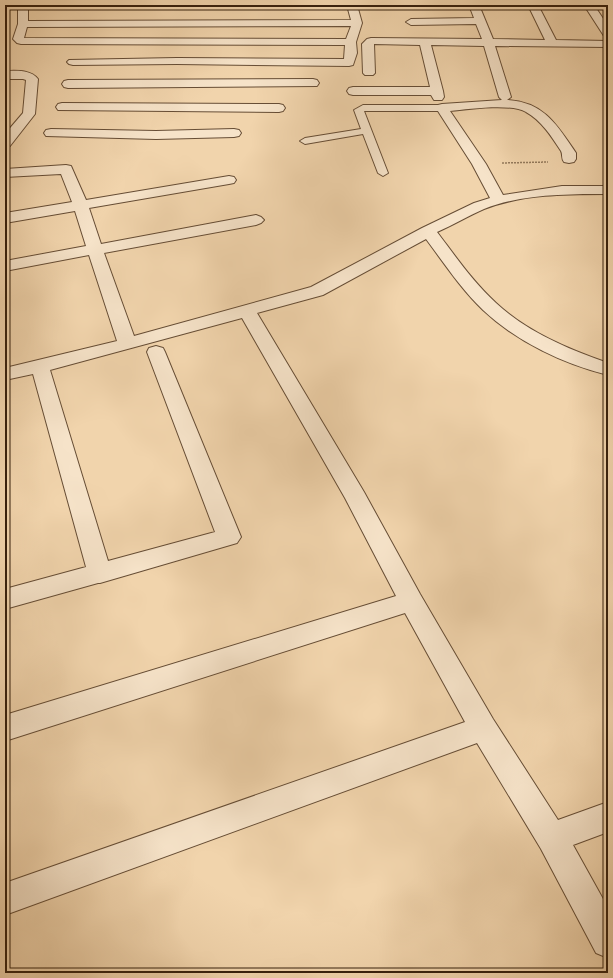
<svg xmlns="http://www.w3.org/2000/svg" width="613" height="978" viewBox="0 0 613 978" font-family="Alegreya,serif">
<rect width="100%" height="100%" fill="#f1d4ac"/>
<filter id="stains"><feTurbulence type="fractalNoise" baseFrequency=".005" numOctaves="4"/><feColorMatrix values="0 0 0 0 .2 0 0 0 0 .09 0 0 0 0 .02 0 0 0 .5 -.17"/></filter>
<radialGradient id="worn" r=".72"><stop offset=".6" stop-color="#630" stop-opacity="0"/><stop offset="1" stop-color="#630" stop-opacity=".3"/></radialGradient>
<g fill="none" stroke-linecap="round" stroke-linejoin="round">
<!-- lane casing -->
<g stroke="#664d35" stroke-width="2">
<path id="lane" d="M363,105H442L447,108L442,111H364L388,173L383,176L378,173L363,134L305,144L300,141L305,138L361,129L354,110Z"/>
</g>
<!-- street casing -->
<g stroke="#664d35" stroke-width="2">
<path id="street" d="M18,5H357L362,23L356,42L357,53L353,65L349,66L177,64L73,65L69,64L67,62L69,60L177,58L344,59L345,45L21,44L17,43L13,39L18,24ZM28,9H348L351,20L28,21ZM351,26L346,39L24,38L27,27Z
M469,5H479L493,39L545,40L528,5H538L556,40L608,41V47L495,46L511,97L507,100C544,102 557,125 576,153V159L574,162L569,163L564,162C561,158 563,155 561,151C552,137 541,120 526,112C511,103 468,109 450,111L486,164L503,195L562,186H608V194C567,194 522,194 484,209C468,216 453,225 437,232C456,257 473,282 496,303C527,332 568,349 608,363V375C564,364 517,342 483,310C461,289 444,263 426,239L323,295L257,313L364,492L420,594L493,719L558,820L608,802V832L573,845L608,908V958L596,953L541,849L477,743L5,915V883L465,722L405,613L5,741V715L396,596L345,498L242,318L50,370L108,561L215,532L147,352L149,348L156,346L163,348L165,352L241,537L237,543L100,583H98L5,609V589L86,567L33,374L5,380V368L117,341L89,255L5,271V261L86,246L75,211L5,223V213L72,202L61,174L5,177V169L66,165L71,166L86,200L229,176L234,177L236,180L234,183L229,184L89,208L101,244L256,215L261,217L264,220L261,223L256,225L104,253L134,336L311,287L422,228L474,203L490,198L472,164L436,108L438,105L442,104L502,100L499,97L484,46L431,45L443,91L444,97L442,100H434L431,95H353L349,94L347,91L349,88L353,87H430L420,45L374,44L375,73L373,75H365L363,73L362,44L367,39L371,38L482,39L476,24L411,25L406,22L411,19L474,18Z
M584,5H594L608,26V37L604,36Z
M5,71C16,71 30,69 38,79L35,114L10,146L5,147V134L23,113L26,80L23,79H5Z
M313,79L317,80L319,83L317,86L68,88L64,87L62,84L64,81L68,80Z
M62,103L279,104L283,105L285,108L283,111L279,112L58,110L56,107L58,104Z
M51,129L156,131L234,129L239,130L241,133L239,136L234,137L156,139L46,136L44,133L46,130Z"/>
</g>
<!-- path -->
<path stroke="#37200d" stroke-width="1.5" stroke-dasharray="0.5 1" stroke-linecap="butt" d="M502,163L548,162"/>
<!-- lane -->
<use href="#lane" fill="#f6e3c9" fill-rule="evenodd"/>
<!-- street -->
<use href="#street" fill="#f6e3c9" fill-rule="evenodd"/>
</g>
<!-- margin -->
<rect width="613" height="978" fill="none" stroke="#f1d4ac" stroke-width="20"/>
<rect x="6" y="6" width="601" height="966" fill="none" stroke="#37200d" stroke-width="2"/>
<rect x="10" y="10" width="593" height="958" fill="none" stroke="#37200d"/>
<rect width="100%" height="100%" filter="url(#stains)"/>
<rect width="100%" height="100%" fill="url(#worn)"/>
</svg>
